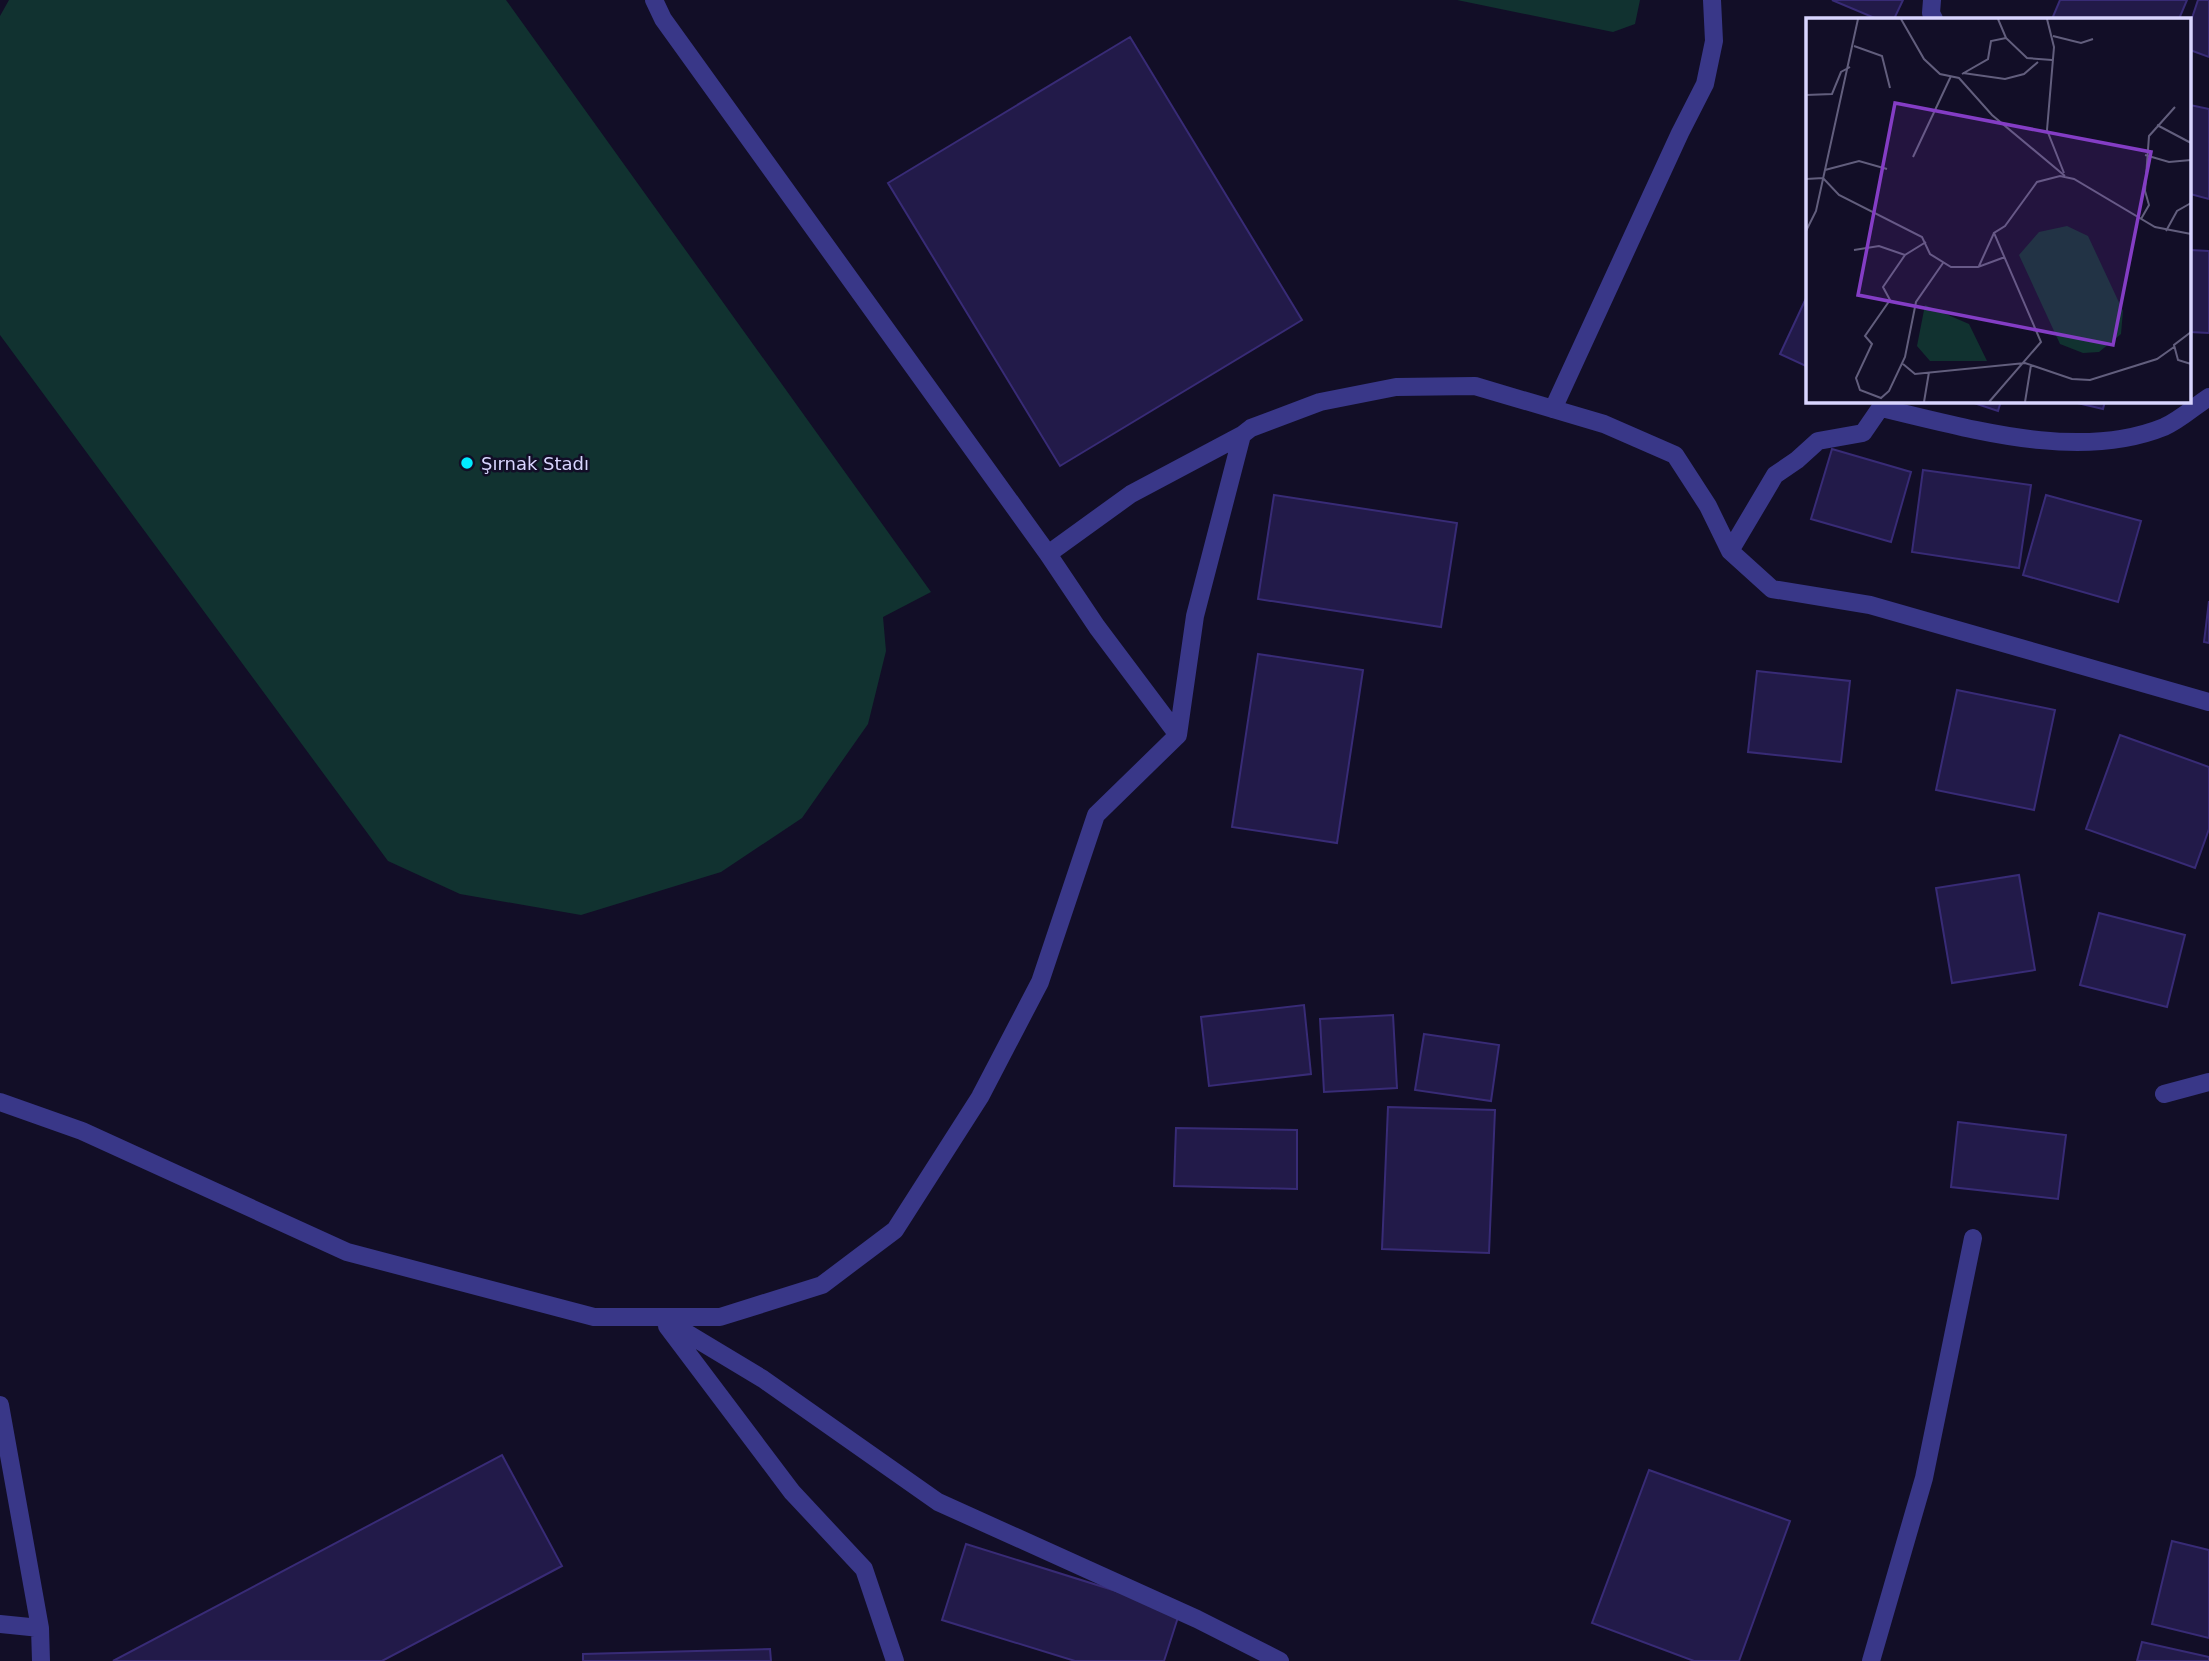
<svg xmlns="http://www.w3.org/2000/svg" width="2209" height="1661" viewBox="0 0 2209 1661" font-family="'DejaVu Sans',sans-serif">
<rect width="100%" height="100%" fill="#120e27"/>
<!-- green -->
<path fill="#113230" d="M9,0H506L931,592L883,617L886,651L868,724L802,818L721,872L581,915L460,894L388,861L0,335V16Z
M1457,0H1640L1635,24L1613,32Z"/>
<!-- building -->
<path fill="#221a49" stroke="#382b76" stroke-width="2" d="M1832,0H1903L1894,19H1877Z
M2060,0H2187L2179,19H2052Z
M2198,0H2209V57L2190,50V24Z
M1130,37L1302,320L1060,466L888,183Z
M2190,105L2209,109V199L2190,194Z
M2190,250L2209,251V333L2190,332Z
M1808,294V367L1780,354Z
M1968,401H2001L1998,411Z
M2069,401H2105L2103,409Z
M1832,449L1911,472L1891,542L1811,519Z
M1923,470L2031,485L2019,568L1912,552Z
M1274,495L1457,523L1441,627L1258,599Z
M2046,495L2141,521L2118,602L2023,575Z
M2209,601V643L2204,642Z
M1258,654L1363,670L1337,843L1232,827Z
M1757,671L1850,681L1841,762L1748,752Z
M1957,690L2055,710L2034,810L1936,790Z
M2120,735L2209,767V829L2195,868L2086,829Z
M2019,875L2035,970L1952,983L1936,888Z
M2099,913L2185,935L2167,1007L2080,985Z
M1304,1005L1311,1074L1209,1086L1201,1017Z
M1393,1015L1397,1088L1324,1092L1320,1019Z
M1424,1034L1499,1045L1491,1101L1415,1090Z
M1388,1107L1495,1110L1489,1253L1382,1249Z
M1958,1122L2066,1135L2058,1199L1951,1187Z
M1176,1128L1297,1130V1189L1174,1186Z
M502,1455L562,1566L382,1661H113Z
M1649,1470L1790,1521L1739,1661H1694L1592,1623Z
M2172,1541L2209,1550V1638L2152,1624Z
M966,1544L1180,1611L1164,1661H1075L942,1620Z
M2142,1642L2209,1657V1661H2137Z
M770,1649L771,1661H583V1654Z"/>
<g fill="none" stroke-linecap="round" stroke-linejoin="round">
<!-- minor -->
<path stroke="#393788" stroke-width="18" d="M1932,0L1931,13L1934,19
M1881,408C1968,428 2078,462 2164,427C2180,420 2195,406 2209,397
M1553,409L1680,133L1705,84L1714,41L1712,0
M1730,551L1775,475L1797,460L1818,441L1863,433L1885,401
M1048,554L1131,494L1242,435L1251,428L1320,402L1396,387L1475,386L1604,424L1675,455L1708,506L1730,551L1772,589L1870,605L2209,702
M1178,735L1195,616L1242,435
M2164,1094L2209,1082
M0,1102L82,1131L347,1252L594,1317H720L822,1285L895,1230L980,1097L1040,982L1096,815L1178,735L1097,627L1048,554L663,19L654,0
M660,1317L763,1379L938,1502L1197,1619L1280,1661
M667,1326L792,1492L864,1569L895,1661
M0,1405L40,1628L41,1661
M0,1624L40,1628
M1871,1661L1924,1478L1973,1238"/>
</g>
<!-- markers -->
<circle fill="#01eaff" stroke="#120e27" stroke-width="2.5" cx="467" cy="463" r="7"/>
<g text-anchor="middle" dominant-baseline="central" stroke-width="5" stroke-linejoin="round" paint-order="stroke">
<!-- poi labels -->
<g font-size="18" fill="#d9d5ff" stroke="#120e27" text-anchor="start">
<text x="481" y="463">Şırnak Stadı</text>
</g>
</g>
<!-- overview -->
<g transform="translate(1806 18)">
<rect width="385" height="385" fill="#120e27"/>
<path d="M261,208L282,218L317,293L315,316L293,334L277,335L254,326L213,237L233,214ZM119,287L163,306L181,343H124L111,328Z" fill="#113230"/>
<path fill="none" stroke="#625e7d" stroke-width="2" d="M95,1L118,41L134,56L153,60L186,97L259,158M192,1L200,20L221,40L246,42M241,1L248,29L241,112L258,155M247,18L275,25L287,21M48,28L76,38L84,70M157,55L199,61L218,56L232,44M156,56L182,41L185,23L200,20M0,77L26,76L35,54L44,49M351,107L385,125M339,137L363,144L385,142M107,139L145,58M19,152L53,143L81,151M0,161L17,160L33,177L116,219L124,236L145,249H172L199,239M335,201L343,187L339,173L343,118L369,89M0,213L10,193L52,1M360,213L371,193L385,185M120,224L99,237L77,269L84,282L59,318L66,326L50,360L54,372L75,380L83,373L99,339L110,284L137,245M48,232L73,228L99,237M173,248L188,215M385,314L368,327L372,342L385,346M97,346L109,356L219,345L266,361L284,362L351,341L368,329M118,384L123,354M183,384L235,324L188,215L199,208L231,164L254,158L268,161L349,209L385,216M219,384L225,347"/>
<path fill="#843dc5" fill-opacity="0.15" stroke="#843dc5" stroke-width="3.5" d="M89,85L345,134L307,327L52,277Z"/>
<rect width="385" height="385" fill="none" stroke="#d9d5ff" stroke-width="3.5"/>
</g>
</svg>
